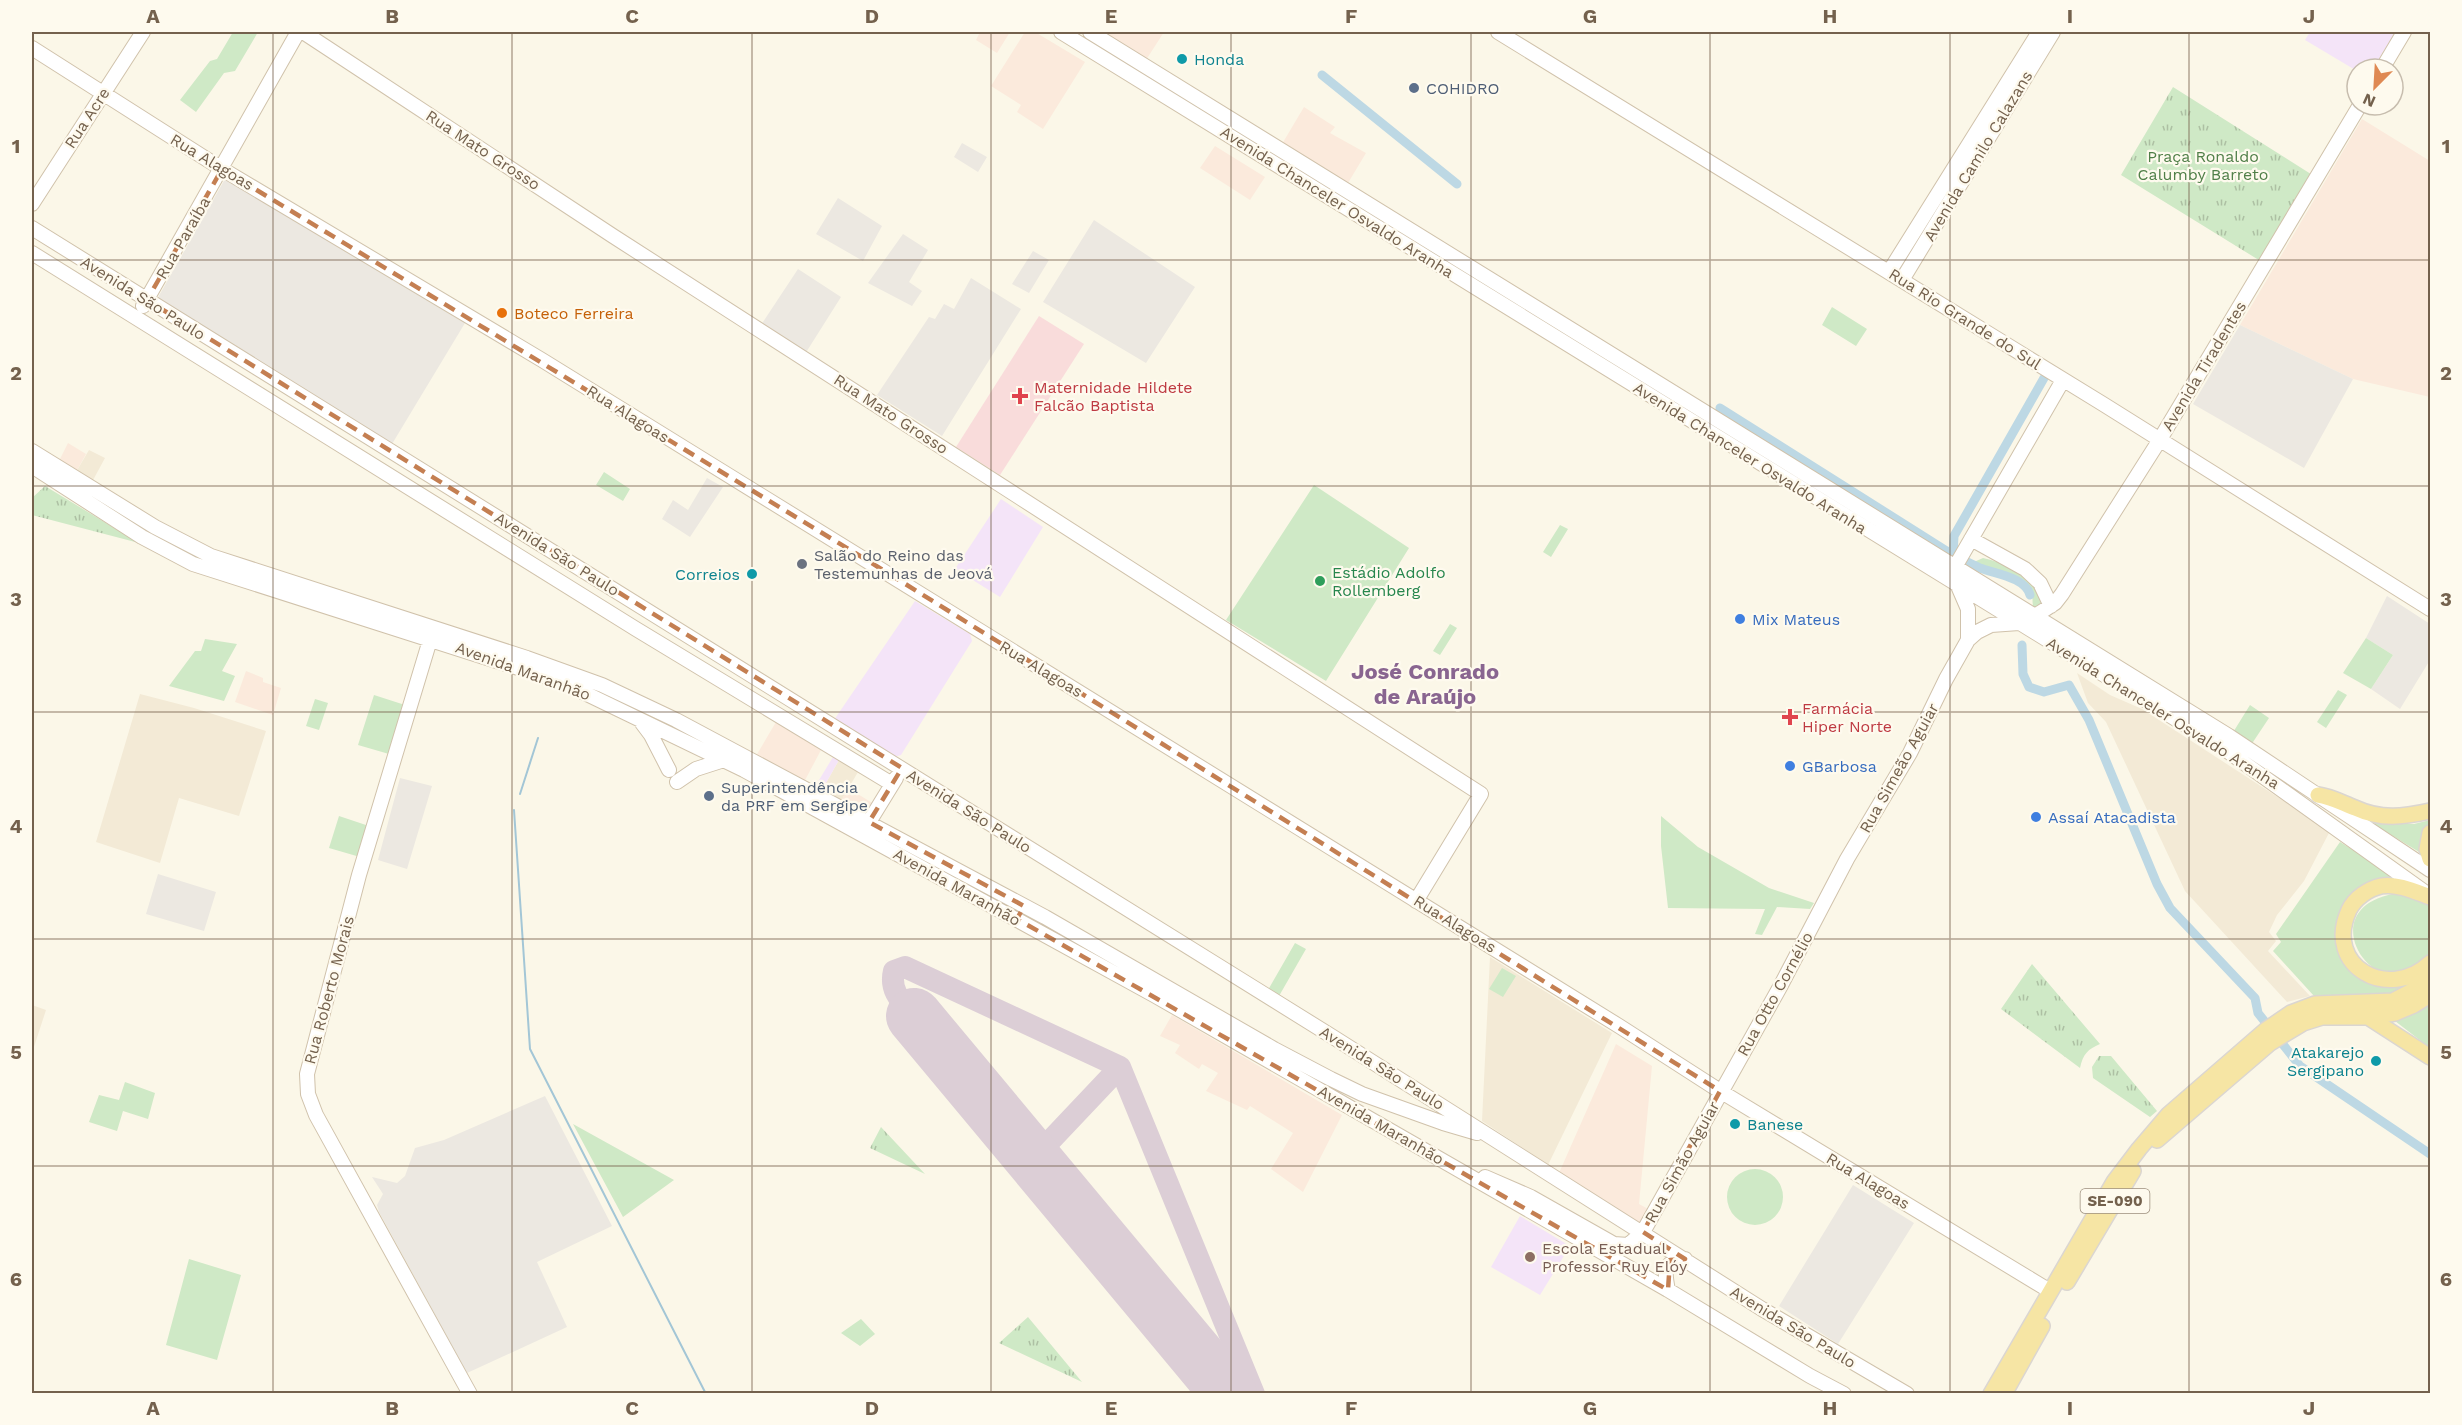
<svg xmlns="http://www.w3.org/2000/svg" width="2462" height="1425" viewBox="0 0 2462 1425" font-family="'Work Sans',sans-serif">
<defs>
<pattern id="park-tufts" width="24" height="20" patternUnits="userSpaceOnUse" patternTransform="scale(1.5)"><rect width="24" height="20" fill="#cfe9c6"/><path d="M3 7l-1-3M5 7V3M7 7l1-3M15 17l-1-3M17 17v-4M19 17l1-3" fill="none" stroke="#adc0a3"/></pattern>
</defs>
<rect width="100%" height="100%" fill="#fbf7e8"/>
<!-- residential -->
<path fill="#f3ead6" d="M89,450L105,458L92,482L76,472Z
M2077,673L2110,695L2142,709L2330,831L2304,881L2277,915L2269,932L2276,941L2268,951L2310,996L2287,1002L2185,891L2106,722L2088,703Z
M140,694L194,708L266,731L239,816L179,798L160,863L96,842Z
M839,760L858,772L841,801L822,790Z
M1490,957L1612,1033L1548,1165L1482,1121Z
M32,1005L46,1010L32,1053Z"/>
<!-- commercial -->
<path fill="#fbeadc" d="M976,32H1010L997,53L976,40L979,34Z
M1025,32H1035L1085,62L1043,129L1017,112L1021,105L991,86Z
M1101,32H1164L1146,60Z
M1304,107L1335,127L1330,133L1366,153L1348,183L1282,144Z
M2362,119L2430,161V397L2353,379L2240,325Z
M1215,146L1265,177L1250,200L1200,168Z
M68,443L86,454L76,472L59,461Z
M246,671L263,678V682L281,688L273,715L235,702Z
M776,722L821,750L803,784L756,756Z
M848,788L874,804L867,816L841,801Z
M1172,1015L1342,1115L1303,1192L1271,1169L1293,1133L1250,1106L1247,1110L1206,1091L1218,1073L1202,1064L1199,1069L1175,1053L1180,1045L1160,1036Z
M1616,1044L1652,1066L1639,1204L1650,1210L1643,1225L1559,1173Z"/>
<!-- industrial -->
<path fill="#ece8e1" d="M962,143L987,157L978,172L954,157Z
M225,179L465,323L392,444L156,301Z
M838,198L882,226L863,261L816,234Z
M1094,220L1195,287L1146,363L1043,302Z
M903,234L928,250L909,282L922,291L912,306L868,283Z
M1033,251L1049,260L1029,293L1012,284Z
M798,269L841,297L805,354L761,325Z
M971,278L1021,309L942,436L877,395L929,317L935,319L944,304L954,309Z
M2240,325L2353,379L2304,468L2193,404Z
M707,478L723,487L690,537L662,519L673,500L688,510Z
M2387,596L2430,624V660L2400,709L2371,689L2393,655L2366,638Z
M400,778L432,786L407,869L378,860Z
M158,874L216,892L204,931L146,914Z
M545,1096L612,1226L537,1262L567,1327L467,1373L379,1212L377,1205L383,1194L372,1177L397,1183L405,1176L415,1148L444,1140Z
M1853,1185L1914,1223L1838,1344L1779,1306Z"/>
<!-- education -->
<path fill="#f4e4f8" d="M2310,32H2395L2373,69H2357V71L2305,40Z
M1001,499L1043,527L1000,597L955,569Z
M915,601L970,634L972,641L901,755L894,757L834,720Z
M833,757L839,760L822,790L816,785Z
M1520,1216L1570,1246L1540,1295L1491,1267Z"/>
<!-- medical -->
<path fill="#f9dcdb" d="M1039,316L1084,344L1000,475L956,447Z"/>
<!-- green -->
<path fill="#cfe9c6" d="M233,32H258L235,71L224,73L196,112L180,100L210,61L217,59Z
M1832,307L1867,329L1856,346L1822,325Z
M604,472L630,489L623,501L596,485Z
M1314,485L1409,548L1326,681L1226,620Z
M1560,525L1568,529L1551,557L1543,552Z
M1983,558C2009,563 2030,580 2049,598L2040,611L2033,606C2032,601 2033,597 2032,592C2027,573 1989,571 1974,562Z
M1450,624L1457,628L1440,655L1433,651Z
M2366,638L2393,655L2371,689L2343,673Z
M205,639L237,644L222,671L235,676L224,701L169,686L195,651H201Z
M2338,690L2347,695L2326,728L2317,722Z
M374,695L405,705L389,754L358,745Z
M315,699L328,703L319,730L306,726Z
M2250,705L2269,718L2251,745L2232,734Z
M339,816L369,826L360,857L329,848Z
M1661,816L1698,847L1769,888L1814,903L1810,909L1777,907L1762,935L1755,934L1765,909L1668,908L1661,846Z
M2430,820V829L2424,855L2370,822L2414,824Z
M2340,842L2402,880L2366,885L2340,947L2380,985H2407L2422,975V979L2391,995L2314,996L2273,951L2281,942L2276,934Z
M2399,893L2420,900L2430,906V956C2422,961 2412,970 2402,973C2362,986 2317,904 2399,893Z
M1295,943L1306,949L1279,996L1268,990Z
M1502,968L1516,976L1503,997L1489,989Z
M2430,1005V1048L2395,1021Z
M125,1082L155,1093L148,1119L123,1111L117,1131L89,1122L99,1095L119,1100Z
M573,1124L674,1180L623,1217Z
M1727 1197a28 28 0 1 1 56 0a28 28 0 1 1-56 0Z
M189,1259L241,1275L217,1360L166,1345Z
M861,1319L875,1334L860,1346L841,1333Z"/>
<!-- park -->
<path fill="url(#park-tufts)" d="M2173,87L2314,176L2262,262L2121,175Z
M45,486L139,543L32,515V498Z
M2032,964L2100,1044C2088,1049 2083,1054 2080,1068L2001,1009Z
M2099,1056H2111L2157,1111L2150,1117L2093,1078L2092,1067Z
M881,1127L925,1174L870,1148Z
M1028,1317L1082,1382L999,1343Z"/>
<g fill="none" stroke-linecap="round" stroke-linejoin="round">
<!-- stream -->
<path stroke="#a3c6d6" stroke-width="2" d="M520,794L538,738
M514,810L530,1049L706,1394"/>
<!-- canal -->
<path stroke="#bdd8e4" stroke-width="9" d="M1322,75L1457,184
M1720,408L1953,555C1962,559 1971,564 1980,568C1995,574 2025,577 2030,595
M1953,555L1954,536L2044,378
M2022,645L2023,674L2029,687L2044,692L2069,685L2089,720L2157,884L2170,908L2255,998L2258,1013L2300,1066L2430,1154"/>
<!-- taxiway -->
<path stroke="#dcced6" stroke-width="22" d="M914,1016C902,1002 889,991 894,971L905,967L1120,1067L1254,1394
M1033,1159L1120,1067"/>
<!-- runway -->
<path stroke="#dcced6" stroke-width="56" d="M914,1016L1229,1394"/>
<!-- secondary casing -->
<g stroke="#d0c2ab" stroke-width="16">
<path id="secondary" d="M303,32L613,236L1481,794L1416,901
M1061,32L2226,750L2426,893
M1090,32L2229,736L2430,870
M1498,32L2103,404L2430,609
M32,48L222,169L542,360L1619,1026L1720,1091L2050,1291
M2382,69L2404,32
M32,204L143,32
M32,228L1333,1037L1762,1309L1907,1394
M32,253L636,629L892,784
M1889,272L2039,32
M1902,280L2053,32
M143,306L298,32
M32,451L155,527L211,556L527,658L602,685L676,720L1045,917L1274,1049L1331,1079L1362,1094L1443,1123L1477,1133
M32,466L142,537L193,564L562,682L744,770L1154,995L1668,1290L1810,1376L1844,1394
M1971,539L2025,569L2040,583L2051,606
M2035,616L2055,603L2062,594L2159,441L2360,105
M433,630L359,875L307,1074L308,1094L316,1115L470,1394
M1968,640V609L1958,586L1955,567L2063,380
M642,723L651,735L669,770
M677,782L696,769L724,760
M869,822L896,778
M1485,1177L1531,1197L1614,1244L1628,1245L1643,1232L1780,987L1847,859L1910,753L1946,679L1968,640L1977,632L1991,625L2019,623
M1668,1290C1664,1272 1663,1261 1685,1259"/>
</g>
<!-- primary casing -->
<g stroke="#dbd6d1" stroke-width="18">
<path id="primary" d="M2318,795C2332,797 2342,803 2355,808C2381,820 2403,817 2430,811
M2430,833L2427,849L2430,859
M2430,897C2416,892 2397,883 2381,886C2368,889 2355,898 2349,910C2323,967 2389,1002 2430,963
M2368,1017L2430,1057
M2157,1140L2270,1043L2303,1023L2322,1017H2368L2395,1013L2414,1005L2430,995
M2067,1282L2133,1171
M1991,1394L2114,1182L2139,1149L2168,1115L2266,1030L2291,1013L2315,1004L2393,1001L2418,988L2430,977
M2004,1394L2042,1326"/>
</g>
<!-- secondary -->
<use href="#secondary" stroke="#fff" stroke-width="14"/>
<!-- primary -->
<use href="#primary" stroke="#f6e5a4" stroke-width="15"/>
</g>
<!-- marked area -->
<path fill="none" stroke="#c47f52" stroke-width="4.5" stroke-dasharray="12 8" stroke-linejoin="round" d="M222,169L870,562L1720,1091L1643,1232L1685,1259L1670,1260L1668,1290L1017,919L1024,906L869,822L902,768L147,300Z"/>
<!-- grid -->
<path fill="none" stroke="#74614d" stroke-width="1.5" stroke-opacity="0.55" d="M273,32V1394M512,32V1394M752,32V1394M991,32V1394M1231,32V1394M1471,32V1394M1710,32V1394M1950,32V1394M2189,32V1394M32,260H2430M32,486H2430M32,712H2430M32,939H2430M32,1166H2430"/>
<!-- markers -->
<g fill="#0f9aa8" stroke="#fefaee" stroke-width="2">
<circle cx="1182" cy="59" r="6"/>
<circle cx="752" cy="574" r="6"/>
<circle cx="2376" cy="1061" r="6"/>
<circle cx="1735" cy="1124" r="6"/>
</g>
<g fill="#5c6f8a" stroke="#fefaee" stroke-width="2">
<circle cx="1414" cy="88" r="6"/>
<circle cx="709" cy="796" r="6"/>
</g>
<circle fill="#e8710a" stroke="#fefaee" stroke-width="2" cx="502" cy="313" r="6"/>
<g fill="#e0444e" stroke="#fefaee" stroke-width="2">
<path d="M1017 387h6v6h6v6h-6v6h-6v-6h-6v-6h6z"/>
<path d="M1787 708h6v6h6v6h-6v6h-6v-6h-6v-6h6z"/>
</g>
<circle fill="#6b7280" stroke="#fefaee" stroke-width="2" cx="802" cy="564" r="6"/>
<circle fill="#2e9e5b" stroke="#fefaee" stroke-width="2" cx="1320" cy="581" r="6"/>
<g fill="#3f7fe0" stroke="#fefaee" stroke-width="2">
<circle cx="1740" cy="619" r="6"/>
<circle cx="1790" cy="766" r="6"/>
<circle cx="2036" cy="817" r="6"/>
</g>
<circle fill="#8d6e63" stroke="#fefaee" stroke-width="2" cx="1530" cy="1257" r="6"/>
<g text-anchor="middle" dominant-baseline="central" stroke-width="4.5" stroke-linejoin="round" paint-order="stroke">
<!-- shield labels -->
<rect fill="#fefaee" stroke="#9d8f7d" stroke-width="1.5" x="2080.5" y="1189" width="69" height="24" rx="4.5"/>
<g font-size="15" font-weight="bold" fill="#74614d">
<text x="2115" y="1201">SE-090</text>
</g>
<!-- culture labels -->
<g font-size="16" fill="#0d838f" stroke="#fefaee" text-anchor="start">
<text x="1194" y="59">Honda</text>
<text x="740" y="574" text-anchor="end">Correios</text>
<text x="2364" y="1052" text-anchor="end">Atakarejo<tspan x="2364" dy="18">Sergipano</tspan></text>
<text x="1747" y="1124">Banese</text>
</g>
<!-- service labels -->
<g font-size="16" fill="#4e5e75" stroke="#fefaee" text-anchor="start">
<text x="1426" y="88">COHIDRO</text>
<text x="721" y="787">Superintendência<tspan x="721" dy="18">da PRF em Sergipe</tspan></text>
</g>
<!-- street labels -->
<g font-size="16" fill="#74614d" stroke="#fefaee">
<text transform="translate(87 118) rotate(-57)">Rua Acre</text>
<text transform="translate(483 150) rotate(33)">Rua Mato Grosso</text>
<text transform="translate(1978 156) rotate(-59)">Avenida Camilo Calazans</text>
<text transform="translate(212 162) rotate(31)">Rua Alagoas</text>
<text transform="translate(1337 202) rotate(32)">Avenida Chanceler Osvaldo Aranha</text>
<text transform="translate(183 238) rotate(-60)">Rua Paraíba</text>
<text transform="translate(143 298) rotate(32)">Avenida São Paulo</text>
<text transform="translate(1965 319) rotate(32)">Rua Rio Grande do Sul</text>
<text transform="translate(2204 366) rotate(-59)">Avenida Tiradentes</text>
<text transform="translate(628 414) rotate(32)">Rua Alagoas</text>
<text transform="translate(891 414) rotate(33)">Rua Mato Grosso</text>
<text transform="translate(1750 458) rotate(32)">Avenida Chanceler Osvaldo Aranha</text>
<text transform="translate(557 554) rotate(32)">Avenida São Paulo</text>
<text transform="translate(1041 669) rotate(31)">Rua Alagoas</text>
<text transform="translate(523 671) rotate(20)">Avenida Maranhão</text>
<text transform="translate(2163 713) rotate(32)">Avenida Chanceler Osvaldo Aranha</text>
<text transform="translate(1899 768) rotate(-61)">Rua Simeão Aguiar</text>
<text transform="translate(969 811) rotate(32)">Avenida São Paulo</text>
<text transform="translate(957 887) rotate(29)">Avenida Maranhão</text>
<text transform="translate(1455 924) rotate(32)">Rua Alagoas</text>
<text transform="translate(329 990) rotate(-75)">Rua Roberto Morais</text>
<text transform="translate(1775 994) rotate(-61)">Rua Otto Cornélio</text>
<text transform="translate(1382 1068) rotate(32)">Avenida São Paulo</text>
<text transform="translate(1381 1125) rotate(30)">Avenida Maranhão</text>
<text transform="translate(1682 1162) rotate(-61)">Rua Simão Aguiar</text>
<text transform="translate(1868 1181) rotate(31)">Rua Alagoas</text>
<text transform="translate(1793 1327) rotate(31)">Avenida São Paulo</text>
</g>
<!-- park labels -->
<g font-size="16" fill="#507f48" stroke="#fefaee">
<text x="2203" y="156">Praça Ronaldo<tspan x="2203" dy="18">Calumby Barreto</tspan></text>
</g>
<!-- food labels -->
<g font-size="16" fill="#c56008" stroke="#fefaee" text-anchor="start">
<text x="514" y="313">Boteco Ferreira</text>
</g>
<!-- health labels -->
<g font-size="16" fill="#be3a42" stroke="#fefaee" text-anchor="start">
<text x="1034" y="387">Maternidade Hildete<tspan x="1034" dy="18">Falcão Baptista</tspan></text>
<text x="1802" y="708">Farmácia<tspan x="1802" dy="18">Hiper Norte</tspan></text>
</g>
<!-- worship labels -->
<g font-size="16" fill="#5b616d" stroke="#fefaee" text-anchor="start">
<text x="814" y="555">Salão do Reino das<tspan x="814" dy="18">Testemunhas de Jeová</tspan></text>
</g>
<!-- leisure labels -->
<g font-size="16" fill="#27864d" stroke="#fefaee" text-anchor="start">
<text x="1332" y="572">Estádio Adolfo<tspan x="1332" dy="18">Rollemberg</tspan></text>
</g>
<!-- shop labels -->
<g font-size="16" fill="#366cbe" stroke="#fefaee" text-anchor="start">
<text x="1752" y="619">Mix Mateus</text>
<text x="1802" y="766">GBarbosa</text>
<text x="2048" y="817">Assaí Atacadista</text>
</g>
<!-- education labels -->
<g font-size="16" fill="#785e54" stroke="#fefaee" text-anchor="start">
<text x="1542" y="1248">Escola Estadual<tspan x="1542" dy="18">Professor Ruy Elóy</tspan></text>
</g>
<!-- district labels -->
<g font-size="22" font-weight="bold" fill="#896590" stroke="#fefaee">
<text x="1425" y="671">José Conrado<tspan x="1425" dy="25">de Araújo</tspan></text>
</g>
</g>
<!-- border -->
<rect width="2462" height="1425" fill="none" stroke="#fefaee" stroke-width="66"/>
<!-- north arrow -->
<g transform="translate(2375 87) rotate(204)"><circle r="28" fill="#fefaee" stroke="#c7bdae" stroke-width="1.5"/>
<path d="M0-4.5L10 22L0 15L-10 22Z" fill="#df8953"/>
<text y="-9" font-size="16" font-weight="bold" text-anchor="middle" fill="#74614d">N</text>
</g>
<rect x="33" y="33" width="2396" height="1359" fill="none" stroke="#74614d" stroke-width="2"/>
<g font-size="20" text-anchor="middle" font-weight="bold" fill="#74614d">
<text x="153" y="23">A</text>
<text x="392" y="23">B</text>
<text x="632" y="23">C</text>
<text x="872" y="23">D</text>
<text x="1111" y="23">E</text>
<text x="1351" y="23">F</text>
<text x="1590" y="23">G</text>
<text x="1830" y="23">H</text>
<text x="2070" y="23">I</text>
<text x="2309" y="23">J</text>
<text x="16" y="153">1</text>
<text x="2446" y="153">1</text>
<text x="16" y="380">2</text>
<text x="2446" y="380">2</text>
<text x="16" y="606">3</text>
<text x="2446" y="606">3</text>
<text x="16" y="833">4</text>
<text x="2446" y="833">4</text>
<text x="16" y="1059">5</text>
<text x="2446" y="1059">5</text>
<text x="16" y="1286">6</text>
<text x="2446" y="1286">6</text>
<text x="153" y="1415">A</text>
<text x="392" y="1415">B</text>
<text x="632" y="1415">C</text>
<text x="872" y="1415">D</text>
<text x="1111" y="1415">E</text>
<text x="1351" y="1415">F</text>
<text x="1590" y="1415">G</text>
<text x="1830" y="1415">H</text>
<text x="2070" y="1415">I</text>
<text x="2309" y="1415">J</text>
</g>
</svg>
